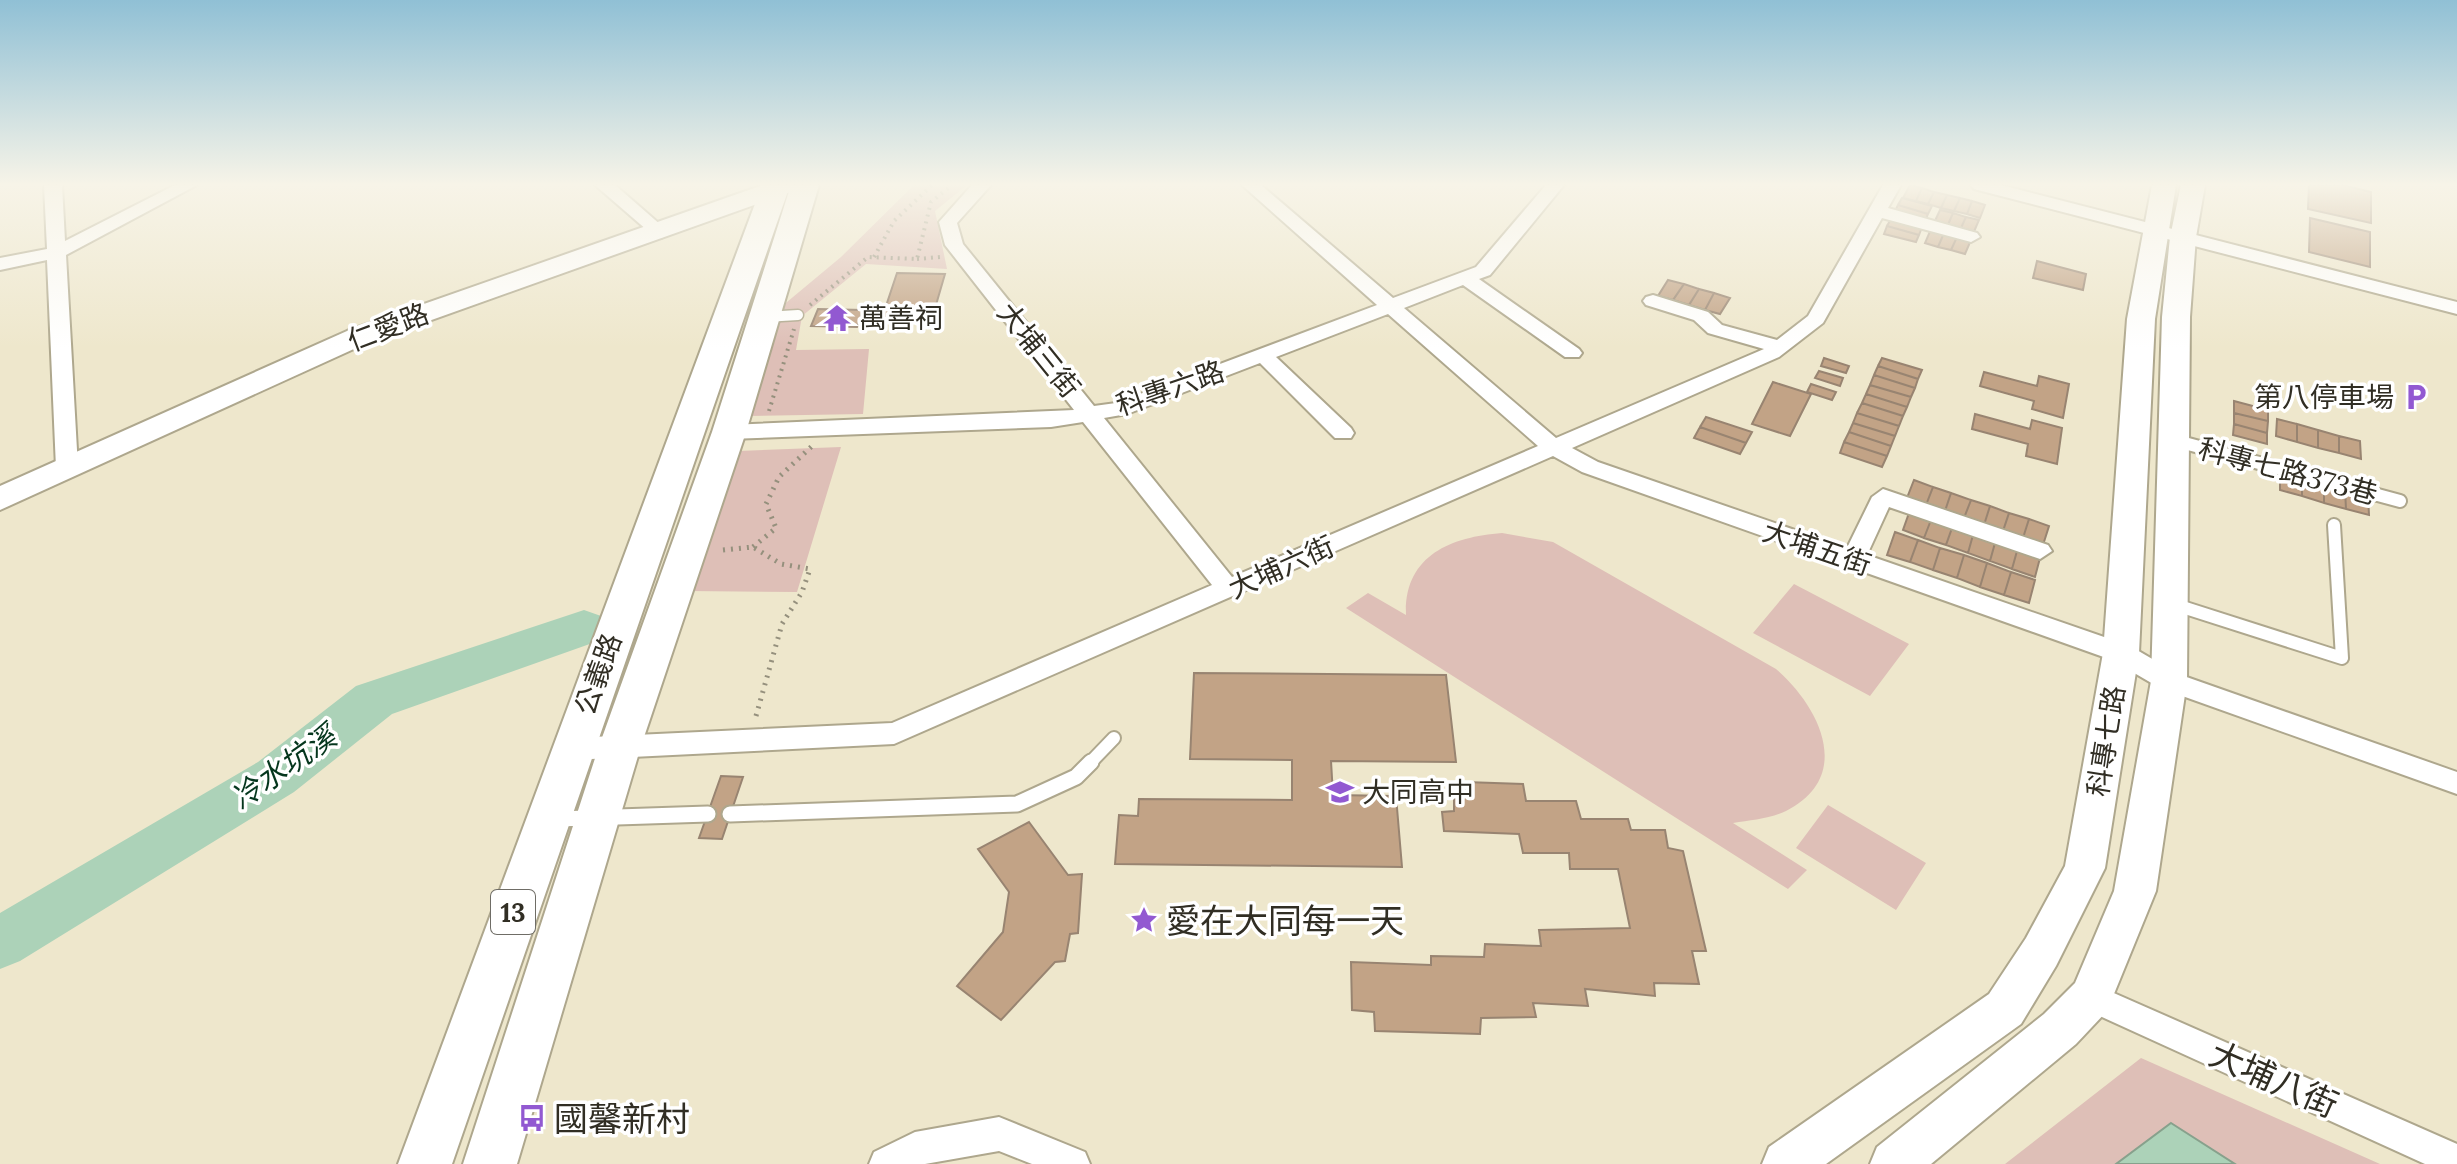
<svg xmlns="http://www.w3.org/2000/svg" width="2457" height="1164" viewBox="0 0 2457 1164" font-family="Lora,'Noto Sans TC',serif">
<rect width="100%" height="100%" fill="#eee7cc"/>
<!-- green -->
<path fill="#debfb7" d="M914,185H967L935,211L947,269L866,264L802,316L796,350L869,349L863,414L747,416L781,307L841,257Z
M841,447L797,592L687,591L738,451Z
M1502,533L1553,542L1776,669C1819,706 1855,776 1786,811C1769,819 1751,820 1733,823L1807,870L1788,889L1346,608L1368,593L1406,615C1404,556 1450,537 1502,533Z
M1794,584L1909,644L1870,696L1753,633Z
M1828,805L1926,863L1896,910L1796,848Z
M2141,1058L2380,1164H2005Z"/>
<!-- water -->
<path fill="#acd2b8" stroke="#87a18c" stroke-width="2" d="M2171,1123L2235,1164H2116Z"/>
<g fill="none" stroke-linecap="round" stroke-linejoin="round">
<!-- river -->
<path fill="#acd2b8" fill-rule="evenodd" d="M584,610L601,616L608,628L601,640L392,714L294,792L20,961L0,969V913L258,762L356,686Z"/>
</g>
<!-- building -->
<path fill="#c2a386" stroke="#988471" stroke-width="2" d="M1910,185L1922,188L1916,201L1903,198Z
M2309,185H2343L2371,192V223L2308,209Z
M1922,188L1934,192L1928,204L1916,201Z
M1934,192L1947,195L1941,208L1928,204Z
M1947,195L1960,198L1954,211L1941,208Z
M1902,198L1932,206L1928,214L1898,205Z
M1960,198L1972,201L1967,214L1954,211Z
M1972,201L1985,205L1980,218L1967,214Z
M1898,205L1928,214L1925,221L1894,213Z
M1940,210L1953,213L1947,227L1934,223Z
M1953,213L1966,217L1960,230L1947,227Z
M1966,217L1979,220L1973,234L1960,230Z
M2310,218L2370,232V267L2309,252Z
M1891,219L1922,227L1919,235L1887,226Z
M1887,226L1919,235L1916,242L1884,234Z
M1931,229L1944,233L1938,247L1925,243Z
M1944,233L1957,237L1951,250L1938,247Z
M1957,237L1971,240L1965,254L1951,250Z
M2037,261L2086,274L2083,290L2033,278Z
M897,273L945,274L931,322L881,321Z
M1668,280L1684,284L1673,300L1658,296Z
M1684,284L1699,289L1689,305L1673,300Z
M1699,289L1714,293L1705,310L1689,305Z
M1714,293L1730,298L1720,314L1705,310Z
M818,309L863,310L857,327L811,326Z
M1824,358L1849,366L1846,373L1821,366Z
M1882,358L1922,370L1918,379L1878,366Z
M1878,366L1918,379L1915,388L1874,375Z
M1819,371L1843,378L1840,386L1815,378Z
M1984,372L2037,386L2039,376L2069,384L2063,418L2032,409L2034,401L1980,386Z
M1874,375L1915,388L1911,397L1870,385Z
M1773,382L1811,394L1790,436L1752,424Z
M1811,384L1836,392L1832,400L1807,392Z
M1870,385L1911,397L1907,407L1866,394Z
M1866,394L1907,407L1903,416L1862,403Z
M2234,401L2268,410V421L2234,413Z
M1862,403L1903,416L1899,426L1857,413Z
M1857,413L1899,426L1895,436L1853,423Z
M2234,413L2268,421L2267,433L2234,424Z
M1975,414L2030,429L2032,420L2062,428L2057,464L2026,456L2028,444L1972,429Z
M1706,417L1752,432L1746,443L1700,427Z
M2277,419L2297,424V442L2276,436Z
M1853,423L1895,436L1891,446L1849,432Z
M2234,424L2267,433V444L2233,435Z
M2297,424L2318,430V448L2297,442Z
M1700,427L1746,443L1740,454L1694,438Z
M2318,430L2339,436V453L2318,448Z
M1849,432L1891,446L1887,456L1844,442Z
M2339,436L2360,441L2361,459L2339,453Z
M1844,442L1887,456L1882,467L1840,453Z
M2280,470L2302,476V496L2280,490Z
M2302,476L2324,482V503L2302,496Z
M1914,480L1933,487L1926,505L1907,498Z
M2324,482L2345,489L2346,509L2324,503Z
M1933,487L1951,493L1945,511L1926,505Z
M2345,489L2368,495L2369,515L2346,509Z
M1951,493L1971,500L1964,518L1945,511Z
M1971,500L1990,506L1984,525L1964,518Z
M1990,506L2009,513L2003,531L1984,525Z
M1909,513L1931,520L1924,538L1903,530Z
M2009,513L2029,519L2023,538L2003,531Z
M2029,519L2049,526L2043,545L2023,538Z
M1931,520L1952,528L1946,545L1924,538Z
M1952,528L1973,535L1968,553L1946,545Z
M1895,532L1918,540L1910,562L1887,555Z
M1973,535L1995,543L1990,561L1968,553Z
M1918,540L1940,548L1933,570L1910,562Z
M1995,543L2017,551L2012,569L1990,561Z
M1940,548L1964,555L1957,578L1933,570Z
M2017,551L2040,558L2035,577L2012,569Z
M1964,555L1987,563L1980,587L1957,578Z
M1987,563L2011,572L2004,595L1980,587Z
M2011,572L2035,580L2029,603L2004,595Z
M1194,673L1446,675L1456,762L1331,761L1333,795L1396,796L1402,867L1115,864L1119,815L1138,816L1139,799L1292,800V760L1190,759Z
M721,776L743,777L722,839L699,838Z
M1465,782L1523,784L1526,801H1576L1581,819H1628L1631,830H1665L1668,848L1683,851L1706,951H1692L1699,984L1654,983L1655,996L1585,989L1588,1006L1533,1003L1536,1017L1481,1018L1480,1034L1375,1031L1374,1012L1352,1010L1351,962L1431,965V956L1484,957L1485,944L1541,946L1539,930L1630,928L1618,869H1570L1569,853H1523L1519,834L1444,831L1442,812L1454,811V798L1467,797Z
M1029,822L1068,875L1082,874L1078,933L1070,934L1065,961L1055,962L1001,1020L957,986L1003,932L1009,892L978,849Z"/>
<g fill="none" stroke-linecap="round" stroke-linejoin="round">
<!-- lane-far2 casing -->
<g stroke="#aea78d" stroke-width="13">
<path id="lane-far2" d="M765,317L798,315
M2175,440L2185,443"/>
</g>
<!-- lane-far1 casing -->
<g stroke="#aea78d" stroke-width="16">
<path id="lane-far1" d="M2177,441L2400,501
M2173,604L2342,658L2334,525
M1089,764L1114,738"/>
</g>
<!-- lane casing -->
<g stroke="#aea78d" stroke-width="19">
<path id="lane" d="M730,814L1017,804L1076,777L1091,762
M557,819L708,814"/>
</g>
<!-- street casing -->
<g stroke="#aea78d" stroke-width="4">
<path id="street" d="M44,185H62L65,241L175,185H197L66,255L78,468L67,475L56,468L47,260L0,270V258L47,249Z
M595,185H615L670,233L661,238L655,237Z
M972,185H991L957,223L963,244L1094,406L1116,403L1377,305L1242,185H1261L1393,298L1476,267L1546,185H1564L1490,275L1479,279L1579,349L1582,353L1579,357H1565L1463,285L1404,308L1556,438L1764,349L1708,333L1694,320L1646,305L1643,301L1646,297L1653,295L1708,312L1722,325L1777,340L1808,316L1883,185H1901L1888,208L1977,233L1980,237L1971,242L1882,218L1823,323L1779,357L1572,448L1598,462L1847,548L1872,497L1883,489L2048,545L2052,551L2040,559L1889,507L1867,555L2130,646L2178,674L2457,772V794L2160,688L2112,660L1582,472L1553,456L894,744L571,760L562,757L558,749L562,741L571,738L892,723L1212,585L1083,422L1051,427L729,439L718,432L729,425L1074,410L945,245L939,222ZM1388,314L1538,446L1232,577L1104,418L1127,414L1260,363L1335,438H1351L1354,433L1351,428L1276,357Z
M1971,185H2001L2457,302V314L1974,189Z
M2091,983L2457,1144V1164H2425L2080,1007L2075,997L2080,987Z
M999,1117L1085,1152L1090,1164H1032L999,1151L925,1164H869L874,1152L915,1132Z"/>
</g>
<!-- secondary casing -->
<g stroke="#aea78d" stroke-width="4">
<path id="secondary" d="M763,185H799L796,190L367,343L0,510V486L347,331Z
M2152,185H2176L2155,319L2139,653L2105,868L2056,966L2021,1024L1826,1164H1762L1769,1147L1989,994L2026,938L2065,866L2103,653L2127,319Z
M2181,185H2205L2196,237L2190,317L2187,681L2156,891L2107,1011L2076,1044L1931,1164H1870L1877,1147L2044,1014L2075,983L2114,891L2151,681L2162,317L2170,237Z"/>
</g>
<!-- primary casing -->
<g stroke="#aea78d" stroke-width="4">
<path id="primary" d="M762,185H790L452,1164H398Z
M791,185H819L746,432L641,746L517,1164H463L599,746L712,432Z"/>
</g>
<!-- path-far1 -->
<path stroke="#95907d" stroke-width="4" stroke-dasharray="2 5" stroke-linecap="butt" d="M874,257L894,221L932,185
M917,259L940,257
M810,305L868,257L917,259L931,202L952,185
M769,411L794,329"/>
<!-- path -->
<path stroke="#95907d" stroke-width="5" stroke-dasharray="2 6" stroke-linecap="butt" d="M753,547L776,528L766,504L779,477L812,446
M723,550L753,547L781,564L810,569L802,592L782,624L756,716"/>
<!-- lane-far2 -->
<use href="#lane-far2" stroke="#fff" stroke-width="10"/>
<!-- lane-far1 -->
<use href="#lane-far1" stroke="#fff" stroke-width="12"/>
<!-- lane -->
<use href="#lane" stroke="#fff" stroke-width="15"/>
<!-- street -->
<use href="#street" fill="#fff" fill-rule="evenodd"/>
<!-- secondary -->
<use href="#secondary" fill="#fff" fill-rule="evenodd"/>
<!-- primary -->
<use href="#primary" fill="#fff" fill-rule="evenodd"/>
</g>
<!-- sky -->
<linearGradient id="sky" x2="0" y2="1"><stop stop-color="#90c0d5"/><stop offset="0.53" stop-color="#f7f4e8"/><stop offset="1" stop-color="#f7f4e8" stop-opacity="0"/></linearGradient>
<rect width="2457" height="348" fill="url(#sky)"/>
<!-- icons -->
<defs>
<g id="temple-bare" transform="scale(2.16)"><path d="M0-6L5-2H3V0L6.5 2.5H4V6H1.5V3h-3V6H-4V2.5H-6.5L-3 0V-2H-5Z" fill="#9259d1" stroke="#fff" stroke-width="2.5" paint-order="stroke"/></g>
<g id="parking-bare" transform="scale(2.16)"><path d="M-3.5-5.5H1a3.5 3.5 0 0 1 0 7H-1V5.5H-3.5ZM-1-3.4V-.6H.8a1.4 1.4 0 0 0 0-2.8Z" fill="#9259d1" stroke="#fff" stroke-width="2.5" paint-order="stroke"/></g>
<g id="school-bare" transform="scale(2.16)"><path d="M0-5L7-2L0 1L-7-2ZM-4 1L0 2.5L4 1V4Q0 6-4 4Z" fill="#9259d1" stroke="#fff" stroke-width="2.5" paint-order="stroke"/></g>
<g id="sight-bare" transform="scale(2.16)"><path d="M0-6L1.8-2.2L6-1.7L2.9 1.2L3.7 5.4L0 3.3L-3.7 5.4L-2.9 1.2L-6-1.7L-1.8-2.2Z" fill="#9259d1" stroke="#fff" stroke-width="2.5" paint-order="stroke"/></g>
<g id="bus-bare" transform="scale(2.16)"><path d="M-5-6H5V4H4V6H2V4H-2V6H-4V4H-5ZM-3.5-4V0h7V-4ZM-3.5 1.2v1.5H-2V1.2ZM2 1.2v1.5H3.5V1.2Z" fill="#9259d1" stroke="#fff" stroke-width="2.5" paint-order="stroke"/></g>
</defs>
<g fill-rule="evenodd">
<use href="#temple-bare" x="837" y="318"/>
<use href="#parking-bare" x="2416" y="397"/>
<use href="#school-bare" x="1340" y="792"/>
<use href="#sight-bare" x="1144" y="920"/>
<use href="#bus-bare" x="532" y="1118"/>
</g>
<g text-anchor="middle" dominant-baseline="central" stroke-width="7" stroke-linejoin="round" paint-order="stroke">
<!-- shield labels -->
<rect fill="#fff" stroke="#6f6d66" stroke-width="2" x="491" y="890" width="44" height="44" rx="6"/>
<g font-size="26" font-weight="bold" fill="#312e24">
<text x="513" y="912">13</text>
</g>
<!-- poi labels -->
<g font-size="28" fill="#312e24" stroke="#fff" text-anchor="start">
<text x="859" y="318">萬善祠</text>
<text x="2394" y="397" text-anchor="end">第八停車場</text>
<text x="1362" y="792">大同高中</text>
</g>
<!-- street labels -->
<g font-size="28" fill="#312e24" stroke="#fff">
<text transform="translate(388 327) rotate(-21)">仁愛路</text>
<text transform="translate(1039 350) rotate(51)">大埔三街</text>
<text transform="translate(1170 388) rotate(-19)">科專六路</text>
<text transform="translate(2288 471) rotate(15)">科專七路373巷</text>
<text transform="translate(1817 548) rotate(19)">大埔五街</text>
<text transform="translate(1281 567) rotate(-24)">大埔六街</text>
<text transform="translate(598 674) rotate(-70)">公義路</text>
<text transform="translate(2106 741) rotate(-81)">科專七路</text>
</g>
<!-- water labels -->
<g font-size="30" font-style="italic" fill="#05361d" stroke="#fff">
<text transform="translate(283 767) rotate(-35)">冷水坑溪</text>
</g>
<!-- near-poi labels -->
<g font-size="34" fill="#312e24" stroke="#fff" text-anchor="start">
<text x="1166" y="920">愛在大同每一天</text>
<text x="554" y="1118">國馨新村</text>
</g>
<!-- near-street labels -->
<g font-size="34" fill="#312e24" stroke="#fff">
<text transform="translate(2274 1079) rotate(24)">大埔八街</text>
</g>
</g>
</svg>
